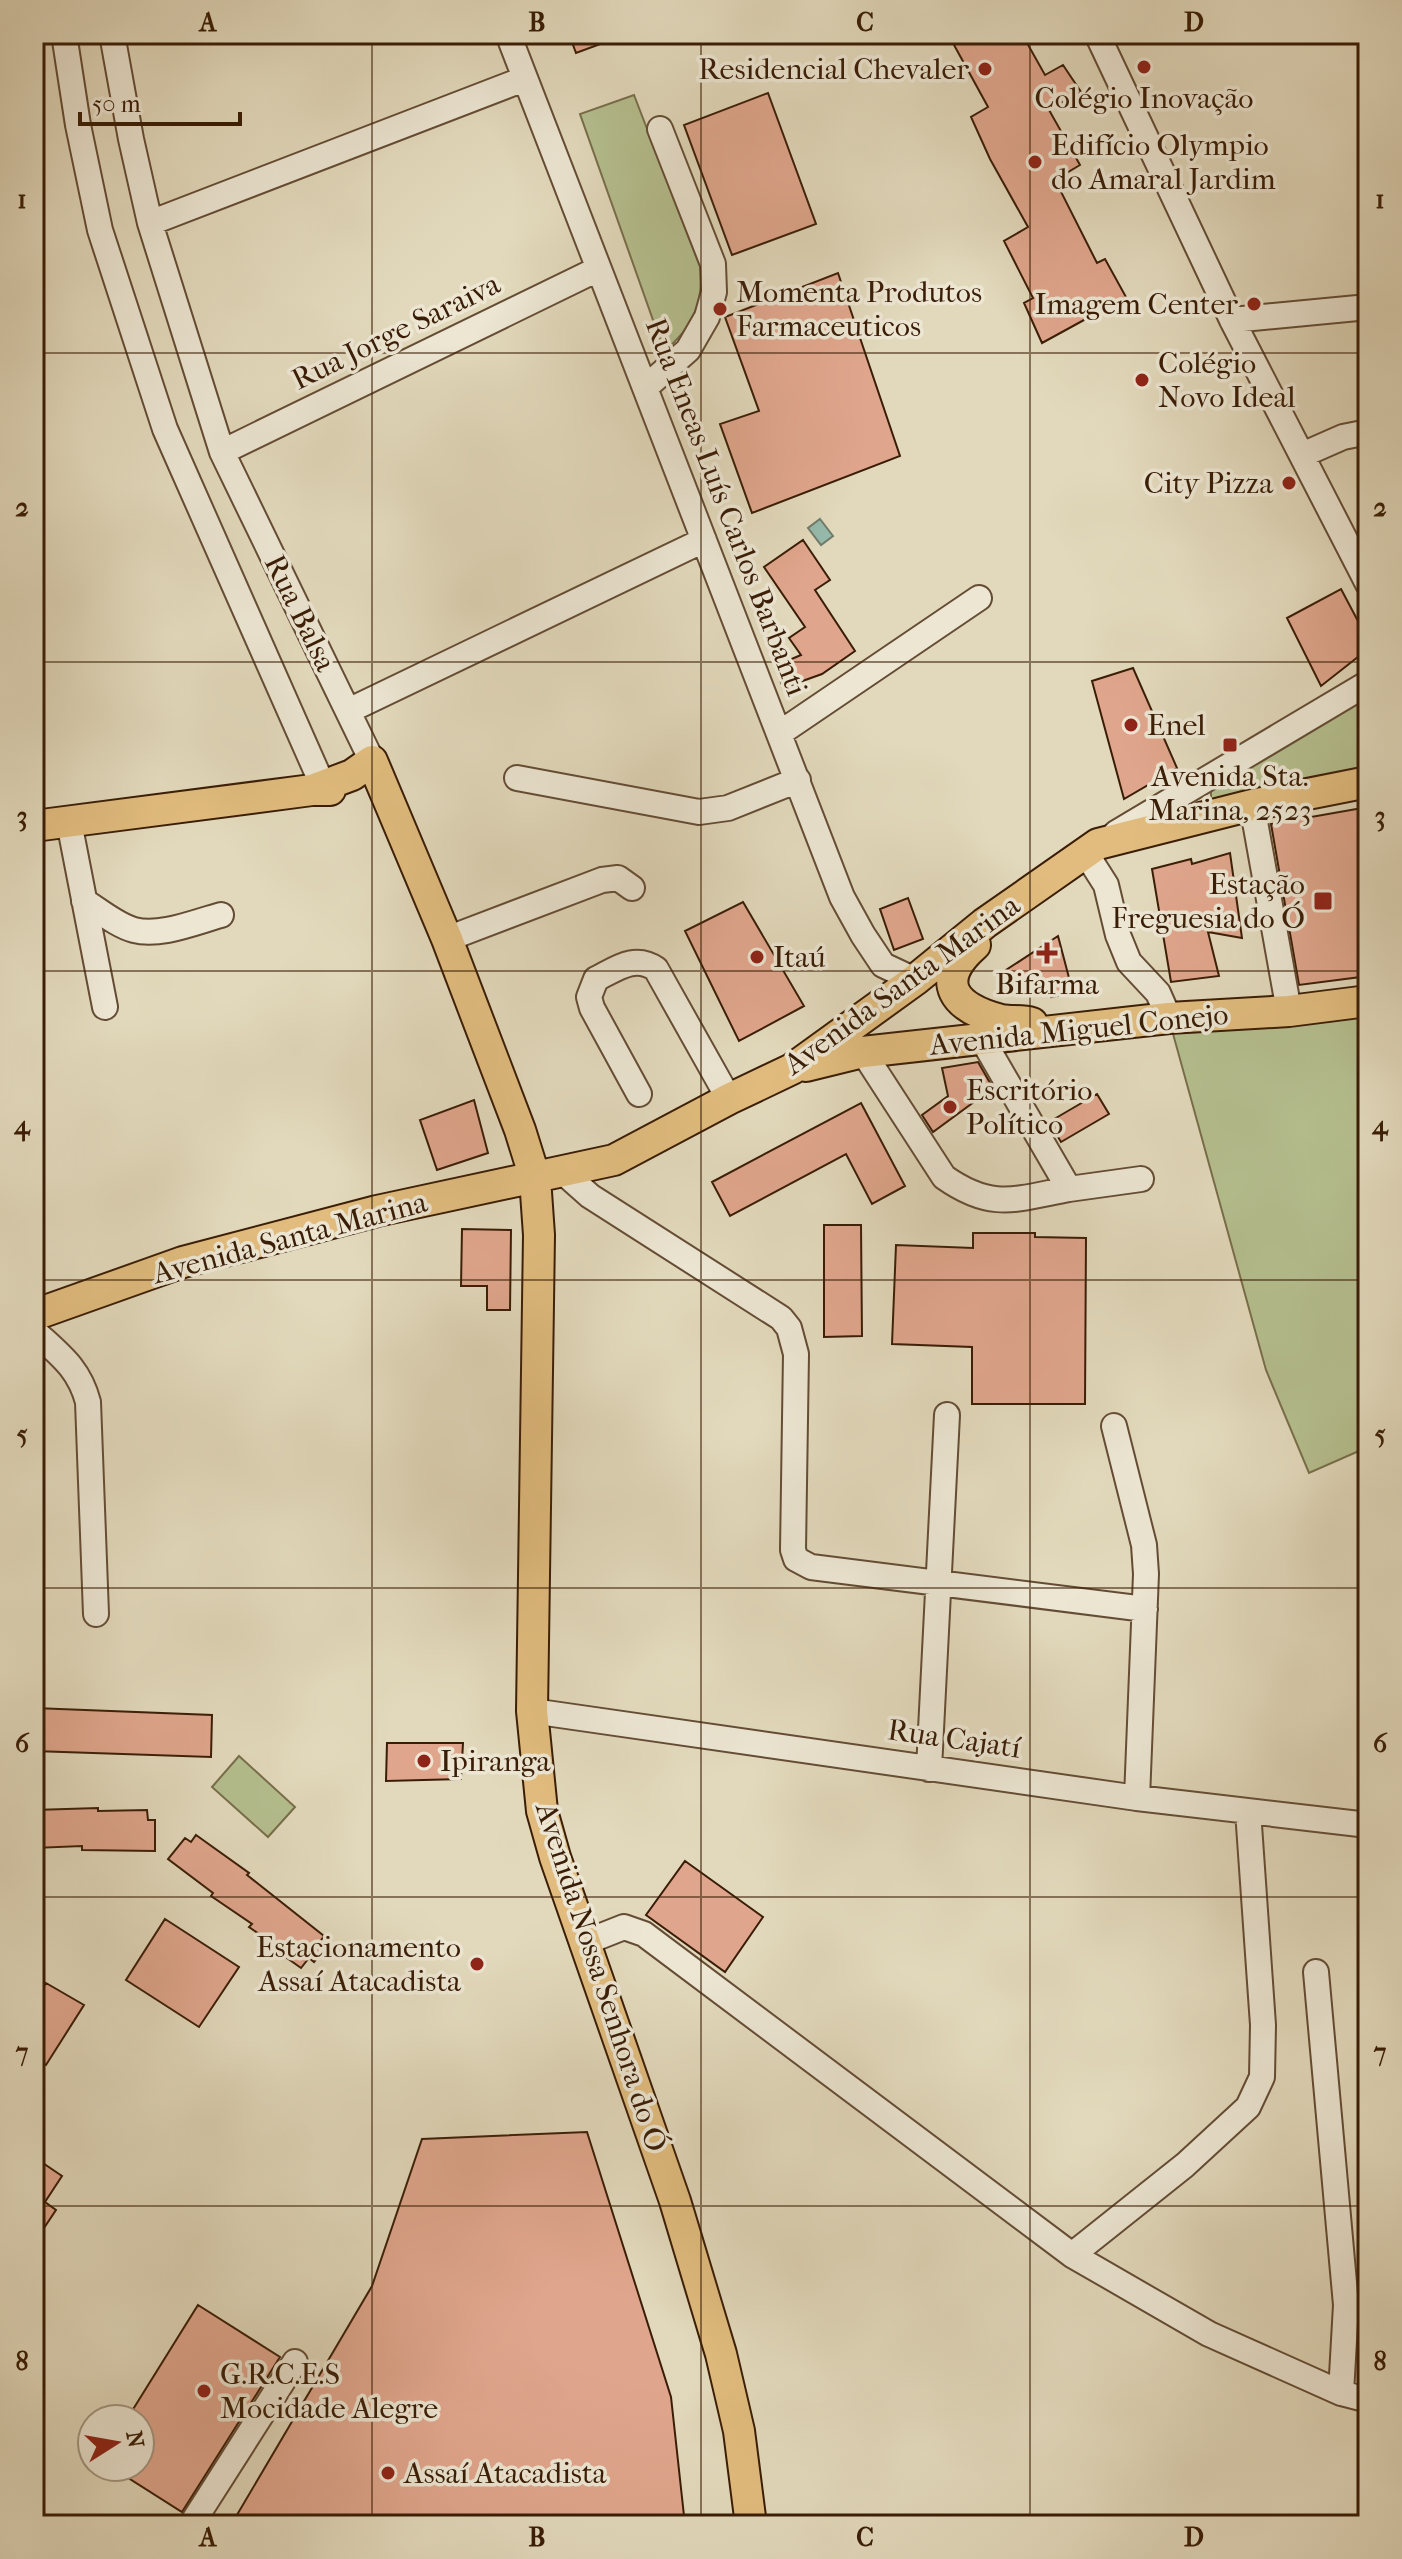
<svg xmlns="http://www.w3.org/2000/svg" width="1402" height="2559" viewBox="0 0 1402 2559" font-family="'IM FELL French Canon',serif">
<rect width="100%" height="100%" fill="#e2d9bc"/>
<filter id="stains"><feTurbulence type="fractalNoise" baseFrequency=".0025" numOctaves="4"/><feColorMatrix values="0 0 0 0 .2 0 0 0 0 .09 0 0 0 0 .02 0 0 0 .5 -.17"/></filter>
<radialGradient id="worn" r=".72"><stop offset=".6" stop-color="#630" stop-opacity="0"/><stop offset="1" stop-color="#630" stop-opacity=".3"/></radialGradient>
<!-- green -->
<path fill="#b5bf8f" stroke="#786e4a" stroke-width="2" d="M634,95L701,269C703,304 692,329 664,351L580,114Z
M1368,683V782L1211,807V777Z
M1368,1003V1447L1309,1473L1266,1370L1170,1023Z
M239,1756L295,1807L268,1837L212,1787Z"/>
<!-- water -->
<path fill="#95baac" stroke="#717b6a" stroke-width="2" d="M820,519L833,536L821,545L808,528Z"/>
<!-- building -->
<path fill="#e0a68d" stroke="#3a1d06" stroke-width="2" d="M569,34H622V36L576,53Z
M948,34H1022L1045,75L1063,65L1081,92L1049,110L1080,165L1055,180L1097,263L1105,259L1126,297L1042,343L1024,303L1033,298L1004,241L1028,227L990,159L971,117L988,107Z
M768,93L816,224L732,255L684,125Z
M838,273L900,456L752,513L720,424L759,411L725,317Z
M803,540L830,580L815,590L855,651L822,674L783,688L775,666L801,655L789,638L805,627L764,567Z
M1341,589L1368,640V649L1321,686L1287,618Z
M1133,668L1177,768L1124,799L1092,681Z
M1368,807V976L1299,985L1271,824Z
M1230,853L1242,938L1208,932L1219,976L1171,982L1152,869L1191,859L1192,864Z
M908,898L923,939L894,950L880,909Z
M743,902L804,1006L739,1041L685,931Z
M1058,936L1073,993L1051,997L1045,983L1011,990L1006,970Z
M978,1062L993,1088L933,1132L922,1115L948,1096L942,1068Z
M1097,1094L1109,1114L1061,1142L1049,1122Z
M474,1100L488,1153L437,1170L420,1120Z
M861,1103L905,1186L872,1204L846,1154L730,1216L712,1182Z
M824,1225H861L862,1336L824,1337Z
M462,1229L511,1230L510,1310H487V1286H461Z
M973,1233H1035V1237L1086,1238L1085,1404H972V1347L892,1344L896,1245L973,1248Z
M34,1708L212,1715L211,1757L34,1751Z
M387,1743H463L461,1779L386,1781Z
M98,1808V1811L147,1810L148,1820H155V1851L82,1850V1846L34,1848V1810Z
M196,1835L249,1873L247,1875L324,1936L319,1943L325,1948L314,1962L309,1958L301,1968L287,1958L289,1955L249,1927L252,1924L211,1896L213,1893L168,1859L185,1838L191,1842Z
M685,1861L763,1917L725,1972L646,1915Z
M165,1919L239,1967L199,2027L126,1980Z
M46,1983L84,2005L46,2065L34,2058V2002Z
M587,2132L671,2397L685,2525H231L372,2286L422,2139Z
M34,2157L62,2176L45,2202L56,2210L34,2243Z
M198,2305L280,2357L182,2512L111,2467H140V2419H127Z"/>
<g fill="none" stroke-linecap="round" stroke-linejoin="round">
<!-- minor casing -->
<g stroke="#644c34" stroke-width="28">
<path id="minor" d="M64,34L78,125L100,230L165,429L323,786
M112,34L131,139L150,223L222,452L372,761
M508,34L842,897L863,935L883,965L915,980
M1097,34L1232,320L1368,584
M150,223L524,79
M1232,320L1368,307
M646,387L688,350L707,317L714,292L713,264L660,129
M222,452L598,269
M1302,455L1343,437L1368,432
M348,711L704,540
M780,733L979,598
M517,778L699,812L728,808L798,780
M1252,805L1289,1011
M69,822L105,1007
M1116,833L1368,683
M1085,852L1106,885L1118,935L1129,962L1158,993L1169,1018
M84,901C99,910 116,925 134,930C160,937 195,922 221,915
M447,939L602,880L618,878L632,888
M863,1052L944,1177C992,1211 1016,1199 1069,1189L982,1039
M639,1094L592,1008L589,997L596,979C616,969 635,954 656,969L729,1099
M563,1172L590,1196L781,1318L789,1328L796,1354L793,1550L796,1559L811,1567L1145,1609
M1069,1189L1141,1179
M34,1331C60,1355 79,1368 88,1402L96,1614
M1114,1426L1144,1545L1146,1574L1137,1798
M532,1711L1137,1798L1368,1825
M929,1769L947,1415
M586,1942L624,1927L644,1934L1072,2255L1209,2334L1341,2393L1368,2400
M1316,1972L1346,2305L1341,2393
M1072,2255L1185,2165L1248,2107L1262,2077L1263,2025L1248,1811
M191,2525L295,2362"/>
</g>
<!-- major casing -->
<g stroke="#3a1d06" stroke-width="34">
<path id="major" d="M312,790L352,775L372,761L447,939L520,1130L535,1178L539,1235L532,1711L542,1811L555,1857L675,2201L721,2354L739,2431L751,2525
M34,826L312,790H330
M975,945C933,982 954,1008 1001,1020C1012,1022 1022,1020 1032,1023
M806,1066L863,1052L1169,1018L1289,1011L1368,1001
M34,1315L183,1262L377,1211L614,1160L729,1099L792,1069L915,980L985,923L1098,844L1252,805L1368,782"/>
</g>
<!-- minor -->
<use href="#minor" stroke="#ece6d3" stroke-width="24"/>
<!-- major -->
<use href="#major" stroke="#e1bc7e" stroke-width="30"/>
</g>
<!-- grid -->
<path fill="none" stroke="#3a1d06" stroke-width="2" stroke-opacity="0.55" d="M372,34V2525M701,34V2525M1030,34V2525M34,353H1368M34,662H1368M34,971H1368M34,1280H1368M34,1588H1368M34,1897H1368M34,2206H1368"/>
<!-- markers -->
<g fill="#8f2418" stroke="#ece6d3" stroke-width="3">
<circle cx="1144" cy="67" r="8"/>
<circle cx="985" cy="69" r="8"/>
<circle cx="1035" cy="162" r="8"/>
<circle cx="1254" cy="304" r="8"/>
<circle cx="720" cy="309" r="8"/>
<circle cx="1142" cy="380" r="8"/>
<circle cx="1289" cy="483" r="8"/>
<circle cx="1131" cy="725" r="8"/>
<rect x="1222" y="737" width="16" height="16" rx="4"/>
<rect x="1313" y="891" width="20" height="20" rx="4"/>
<path d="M1043 941h8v8h8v8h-8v8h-8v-8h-8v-8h8z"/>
<circle cx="757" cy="957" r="8"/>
<circle cx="950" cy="1107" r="8"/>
<circle cx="424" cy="1761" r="8"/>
<circle cx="477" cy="1964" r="8"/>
<circle cx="204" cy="2391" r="8"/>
<circle cx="388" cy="2473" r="8"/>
</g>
<g text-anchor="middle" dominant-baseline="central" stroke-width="7" stroke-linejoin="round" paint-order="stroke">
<!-- poi labels -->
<g font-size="30" fill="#3a1d06" stroke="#ece6d3" text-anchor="start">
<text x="969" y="69" text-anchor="end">Residencial Chevaler</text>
<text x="1144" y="98" text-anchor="middle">Colégio Inovação</text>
<text x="1051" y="145">Edifício Olympio<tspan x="1051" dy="34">do Amaral Jardim</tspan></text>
<text x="736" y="292">Momenta Produtos<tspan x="736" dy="34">Farmaceuticos</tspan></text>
<text x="1238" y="304" text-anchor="end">Imagem Center</text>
<text x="1158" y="363">Colégio<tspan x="1158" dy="34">Novo Ideal</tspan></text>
<text x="1273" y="483" text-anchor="end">City Pizza</text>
<text x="1147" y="725">Enel</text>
<text x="1230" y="776" text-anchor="middle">Avenida Sta.<tspan x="1230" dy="34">Marina, 2523</tspan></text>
<text x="1305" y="884" text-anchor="end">Estação<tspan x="1305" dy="34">Freguesia do Ó</tspan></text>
<text x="773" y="957">Itaú</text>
<text x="1047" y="984" text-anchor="middle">Bifarma</text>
<text x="966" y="1090">Escritório<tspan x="966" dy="34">Político</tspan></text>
<text x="440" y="1761">Ipiranga</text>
<text x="461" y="1947" text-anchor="end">Estacionamento<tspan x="461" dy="34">Assaí Atacadista</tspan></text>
<text x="220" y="2374">G.R.C.E.S<tspan x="220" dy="34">Mocidade Alegre</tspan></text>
<text x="404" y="2473">Assaí Atacadista</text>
</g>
<!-- street labels -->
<g font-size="30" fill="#3a1d06" stroke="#ece6d3">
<text transform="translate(396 332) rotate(-26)">Rua Jorge Saraiva</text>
<text transform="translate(726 507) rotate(69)">Rua Eneas Luís Carlos Barbanti</text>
<text transform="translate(300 613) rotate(64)">Rua Balsa</text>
<text transform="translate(902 985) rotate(-36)">Avenida Santa Marina</text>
<text transform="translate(1079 1030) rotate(-6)">Avenida Miguel Conejo</text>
<text transform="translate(290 1238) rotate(-15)">Avenida Santa Marina</text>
<text transform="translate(954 1739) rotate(8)">Rua Cajatí</text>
<text transform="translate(601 1977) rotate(72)">Avenida Nossa Senhora do Ó</text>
</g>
</g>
<!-- margin -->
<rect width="1402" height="2559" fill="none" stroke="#e2d9bc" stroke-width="88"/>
<!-- north arrow -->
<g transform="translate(116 2443) rotate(79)"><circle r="38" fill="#ece6d3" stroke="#a59681" stroke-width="2"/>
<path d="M0-6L14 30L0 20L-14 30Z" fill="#8f2418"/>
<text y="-12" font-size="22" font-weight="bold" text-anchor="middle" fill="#3a1d06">N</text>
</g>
<!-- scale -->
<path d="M80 112v12h160v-12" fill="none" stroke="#3a1d06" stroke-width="4"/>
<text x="92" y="112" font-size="24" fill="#3a1d06" stroke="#ece6d3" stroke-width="6" paint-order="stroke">50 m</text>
<rect x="44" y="44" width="1314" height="2471" fill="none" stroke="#3a1d06" stroke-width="3"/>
<g font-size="26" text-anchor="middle" font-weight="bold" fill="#3a1d06">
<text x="208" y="31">A</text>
<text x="537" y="31">B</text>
<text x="865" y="31">C</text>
<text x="1194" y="31">D</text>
<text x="22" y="208">1</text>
<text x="1380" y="208">1</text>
<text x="22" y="516">2</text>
<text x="1380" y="516">2</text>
<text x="22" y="825">3</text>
<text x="1380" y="825">3</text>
<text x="22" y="1134">4</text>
<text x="1380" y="1134">4</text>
<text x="22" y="1443">5</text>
<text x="1380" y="1443">5</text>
<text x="22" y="1752">6</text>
<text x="1380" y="1752">6</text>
<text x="22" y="2061">7</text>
<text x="1380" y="2061">7</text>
<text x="22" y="2370">8</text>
<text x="1380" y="2370">8</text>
<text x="208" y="2546">A</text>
<text x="537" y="2546">B</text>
<text x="865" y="2546">C</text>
<text x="1194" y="2546">D</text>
</g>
<rect width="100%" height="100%" filter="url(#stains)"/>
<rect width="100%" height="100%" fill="url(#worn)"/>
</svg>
